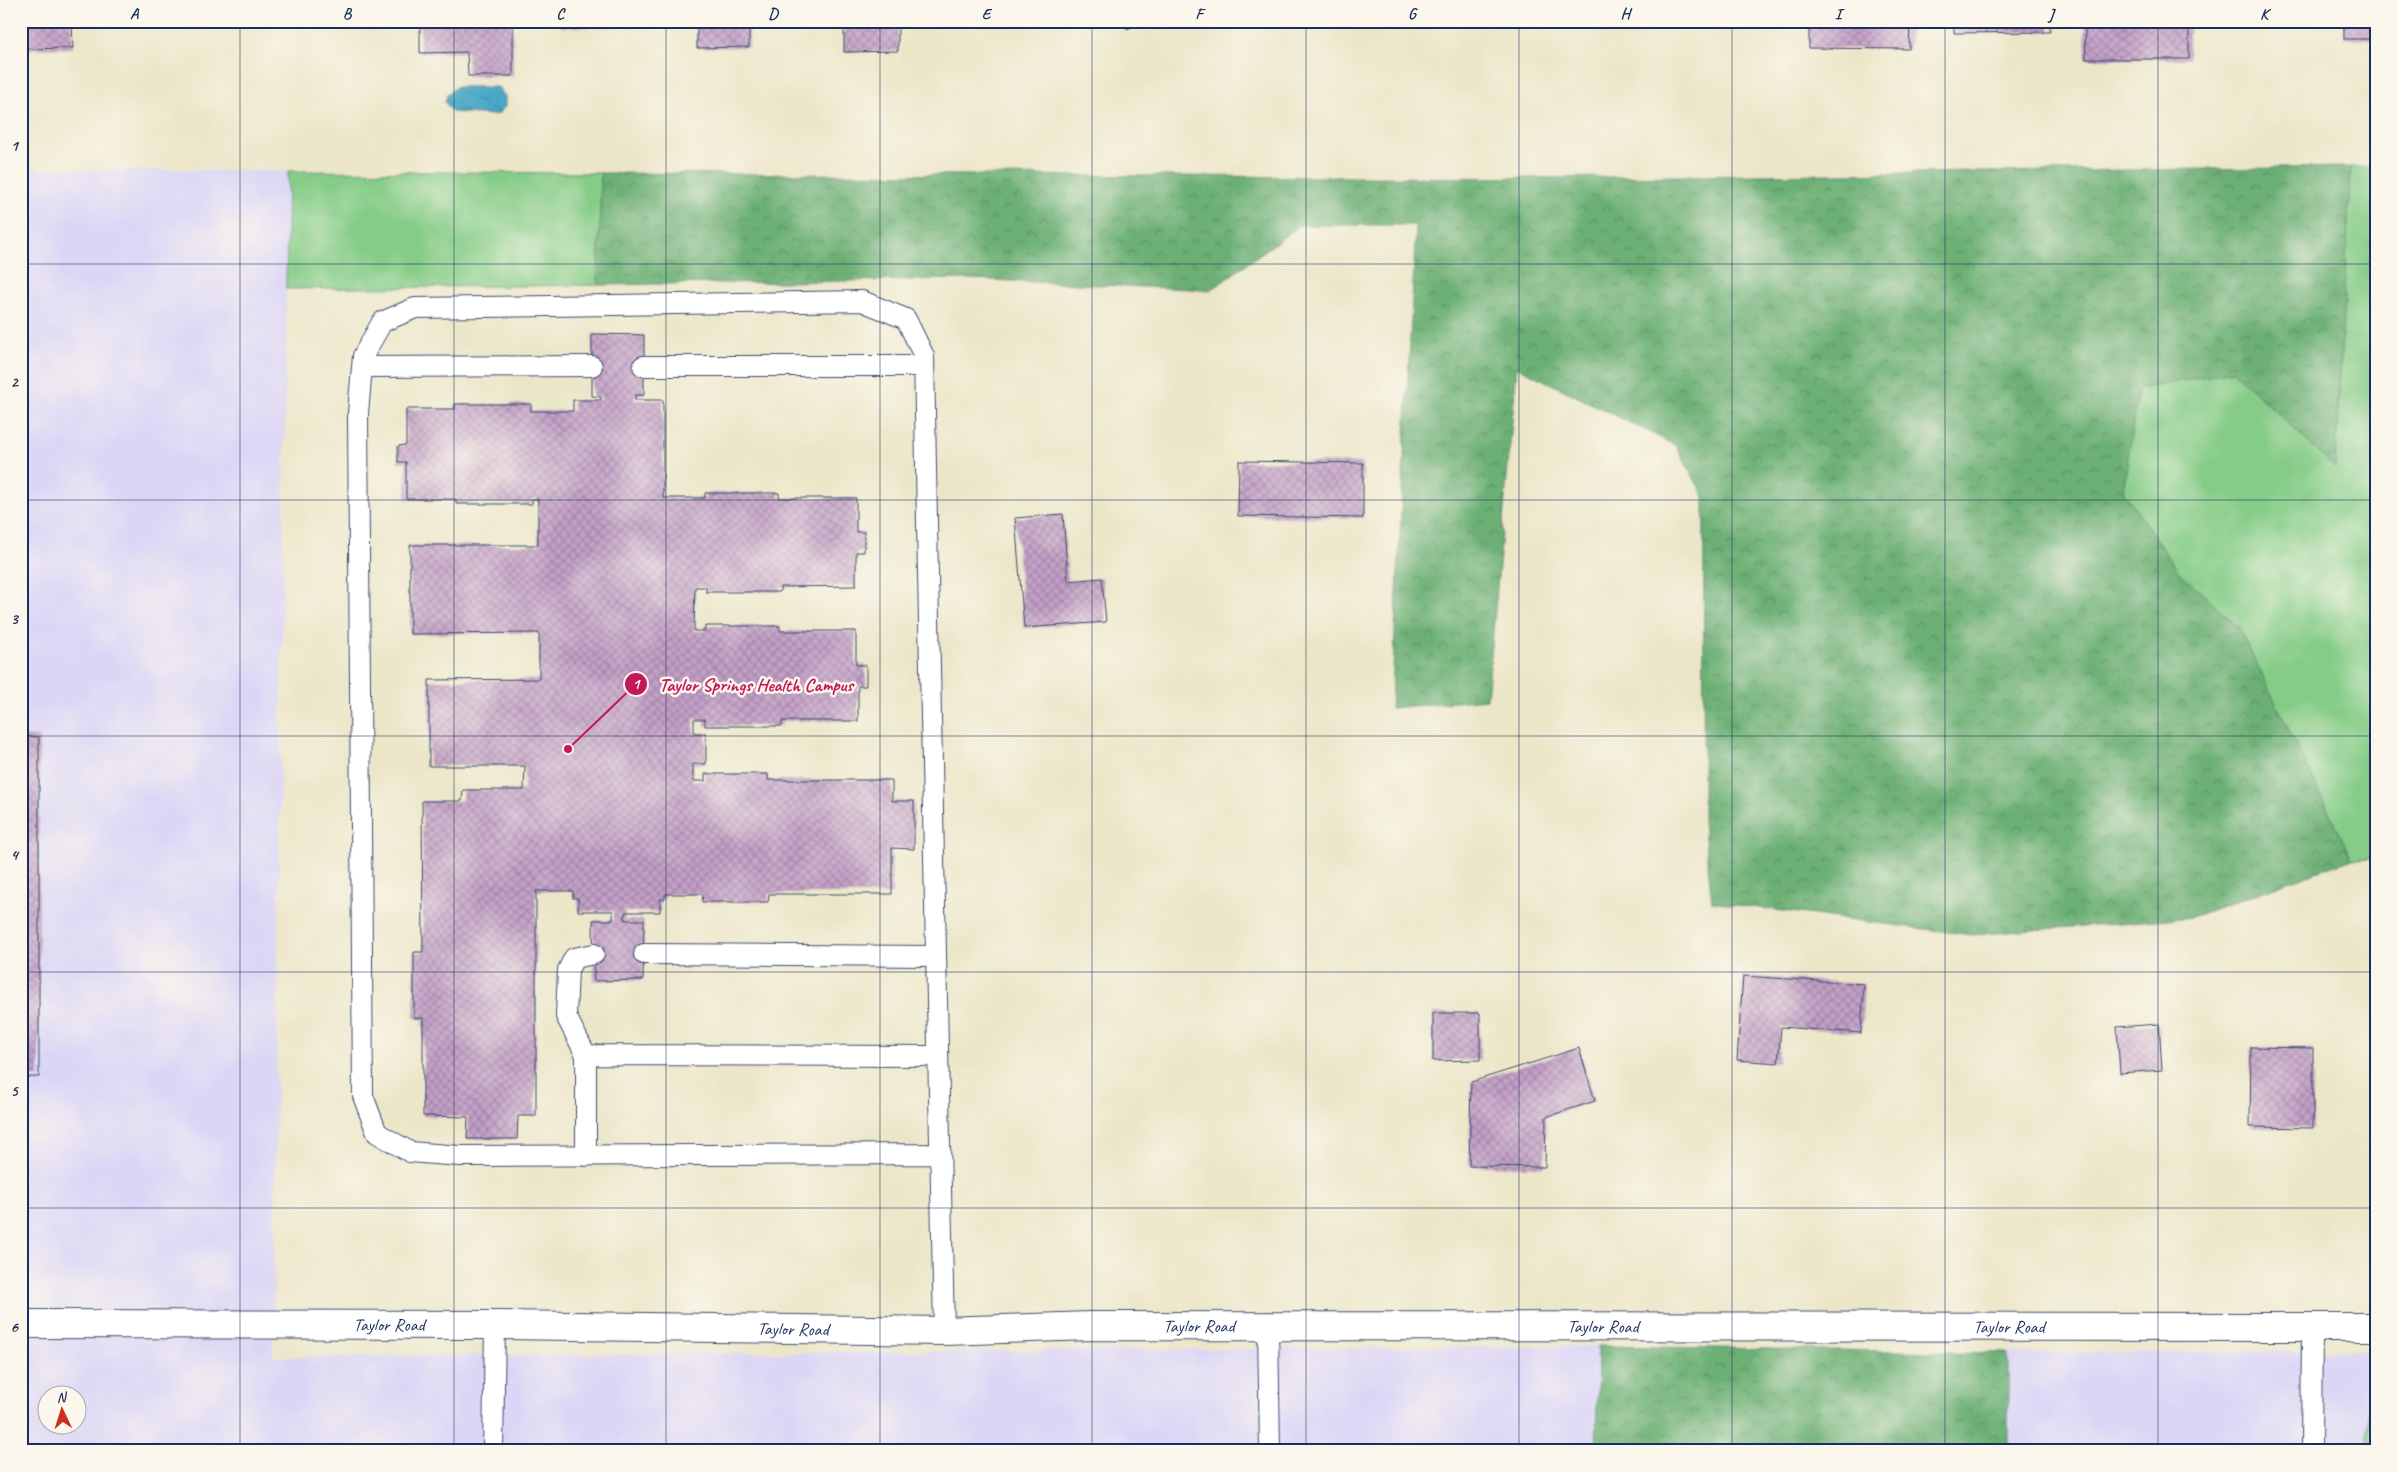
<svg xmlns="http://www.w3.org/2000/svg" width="2398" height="1472" viewBox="0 0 2398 1472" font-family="Caveat,sans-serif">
<defs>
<pattern id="forest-crowns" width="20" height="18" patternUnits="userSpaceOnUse" patternTransform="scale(1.25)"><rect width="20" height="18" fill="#6cb074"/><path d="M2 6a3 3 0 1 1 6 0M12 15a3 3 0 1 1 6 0" fill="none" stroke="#589062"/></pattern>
<pattern id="water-ripples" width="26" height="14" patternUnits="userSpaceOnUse" patternTransform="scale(1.25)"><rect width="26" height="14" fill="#47a7c6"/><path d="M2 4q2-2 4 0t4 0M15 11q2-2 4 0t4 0" fill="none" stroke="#3a88a4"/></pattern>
<pattern id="building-cross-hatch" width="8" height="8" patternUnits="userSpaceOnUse" patternTransform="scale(1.25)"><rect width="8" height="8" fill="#c4a0c7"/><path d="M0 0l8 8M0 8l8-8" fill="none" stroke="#9e83a5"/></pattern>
</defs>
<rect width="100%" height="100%" fill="#fbf7ec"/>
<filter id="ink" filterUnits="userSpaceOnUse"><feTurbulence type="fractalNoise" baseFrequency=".02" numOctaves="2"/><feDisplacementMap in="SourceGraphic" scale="10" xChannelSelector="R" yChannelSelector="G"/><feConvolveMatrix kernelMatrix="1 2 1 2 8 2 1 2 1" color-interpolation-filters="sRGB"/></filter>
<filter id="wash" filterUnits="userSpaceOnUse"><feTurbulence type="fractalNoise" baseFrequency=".0096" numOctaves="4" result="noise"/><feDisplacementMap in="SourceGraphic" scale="20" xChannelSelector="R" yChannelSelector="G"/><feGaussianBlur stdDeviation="1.12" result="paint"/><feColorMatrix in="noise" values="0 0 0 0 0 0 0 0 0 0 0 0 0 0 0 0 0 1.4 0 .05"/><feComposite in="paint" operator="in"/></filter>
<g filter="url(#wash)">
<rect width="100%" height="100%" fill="#ece6c9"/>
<!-- built -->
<path fill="#dcd6f6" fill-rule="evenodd" d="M21,169L288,171L273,1357L1598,1346L1596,1451H21ZM48,1394H78V1424H48Z
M2368,1351V1451H2008V1353Z"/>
<!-- green -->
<path fill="#85cc87" stroke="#507e72" d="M2351,167H2377V858L2352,859L2239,628L2178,571L2123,491L2138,389L2233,371L2335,467Z
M288,171L601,173L598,285L286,289Z
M2368,1351H2377V1451H2368Z"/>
<!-- forest -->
<path fill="url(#forest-crowns)" stroke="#447069" d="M2351,167L2335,468L2233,371L2138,389L2123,491L2178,571L2239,628L2352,859L2192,917L1972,935L1712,902L1703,821L1704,496L1675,445L1517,367L1487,699L1391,708L1416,225H1300L1211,290L969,279L598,285L601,173L1538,178Z
M1598,1346L2008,1353V1451H1596Z"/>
<!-- water -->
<path fill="url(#water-ripples)" stroke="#316b92" d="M456,87H498L505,96V107L498,114L492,115L452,112L445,102L447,95Z"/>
<g id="blocks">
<!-- building -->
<path fill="url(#building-cross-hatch)" d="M21,21H72L73,48L21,49Z
M147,21H232V24L147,26Z
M420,21H513V76H468L467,52L420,53Z
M561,21H646V26L561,27Z
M697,21H749V47L697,48Z
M844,21H898V51L844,52Z
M978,21H1045V23L978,25Z
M1124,21H1147L1127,29Z
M1809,21H1910L1909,49L1809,48Z
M1954,21H2050V32L1954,33Z
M2085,21H2189V59H2086Z
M2344,21H2377V39H2344Z
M592,334L644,335V395H635V400H663V498H705V493H779V498H856V532H864V552H856V586L780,587V592H706V587H695L694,631H705V626H780V631H856V665H866V686H858V721H782V726H705V719H694V733H706V764H693V781H705V774H768V780H892V801H914V849L892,848V894H769L768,902H702L703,894H665V899H660V912H625V920H644L643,980L594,981L593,920H613V911H578V898H573V891H536V1116H518L517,1139H467L468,1117L423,1116V1018H414V952H423L422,801H462L463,790H524L525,766H429V680L539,679V633L410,634V545H538V499H532V504H456V499H406V462H398V446L406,445V409H455V404H531V411H573V400H601V397L592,396Z
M1239,461L1363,463V518L1238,516Z
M1063,514L1068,581L1102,578L1106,622L1024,628L1015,518Z
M21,736L39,737V1077H21Z
M1743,976L1864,984L1861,1033L1781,1027L1778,1063L1737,1060Z
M1433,1013H1480V1060L1433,1061Z
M2159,1024L2162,1070L2120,1073L2117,1027Z
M2251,1047L2313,1048V1128L2250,1127Z
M1579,1048L1595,1101L1546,1117L1545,1167L1469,1166L1471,1082Z"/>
</g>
</g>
<g filter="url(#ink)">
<use href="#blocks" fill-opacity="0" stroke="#3a4a6e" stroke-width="1"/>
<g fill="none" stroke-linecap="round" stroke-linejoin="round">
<!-- service casing -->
<g stroke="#3a4a6e" stroke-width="22">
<path id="service" d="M643,366H924
M362,367L592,366
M644,954L934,956
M586,1055L566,1016L568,970L574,958L594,954
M939,1154L460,1156L410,1152L377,1133L363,1096L358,413L363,356L382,322L415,308L862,301L906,319L924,356C930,681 935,1006 944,1331
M586,1156V1055L936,1056
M1268,1327L1270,1451
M493,1451L495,1325
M2311,1451L2312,1327"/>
</g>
<!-- secondary casing -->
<g stroke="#3a4a6e" stroke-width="30">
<g id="secondary">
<path id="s1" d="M21,1324L495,1325L944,1331L1090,1326L2377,1327"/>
</g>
</g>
<!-- service -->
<use href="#service" stroke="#fff" stroke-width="20"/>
<!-- secondary -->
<use href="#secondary" stroke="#fff" stroke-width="28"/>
</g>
</g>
<!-- grid -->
<path fill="none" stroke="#1b2f5e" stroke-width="1" stroke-opacity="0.55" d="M240,21V1451M454,21V1451M666,21V1451M880,21V1451M1092,21V1451M1306,21V1451M1519,21V1451M1732,21V1451M1945,21V1451M2158,21V1451M21,264H2377M21,500H2377M21,736H2377M21,972H2377M21,1208H2377"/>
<g text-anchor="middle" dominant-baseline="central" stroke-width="5" stroke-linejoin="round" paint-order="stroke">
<!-- street labels -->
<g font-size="18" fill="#1b2f5e" stroke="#fbf7ec">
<text stroke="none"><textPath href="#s1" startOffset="368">Taylor Road</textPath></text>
<text stroke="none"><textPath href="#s1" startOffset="1178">Taylor Road</textPath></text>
<text stroke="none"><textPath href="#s1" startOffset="1582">Taylor Road</textPath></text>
<text stroke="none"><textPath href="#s1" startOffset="1988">Taylor Road</textPath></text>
<text stroke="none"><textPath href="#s1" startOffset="772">Taylor Road</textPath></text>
</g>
</g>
<!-- callouts -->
<path fill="none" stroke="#c2185b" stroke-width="2" d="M568 749L636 684"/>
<g fill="#c2185b" stroke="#fbf7ec" stroke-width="2">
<circle cx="568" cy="749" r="5"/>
<circle cx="636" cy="684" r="12"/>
</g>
<g font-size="15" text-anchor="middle" font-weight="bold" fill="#fff">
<text x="636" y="689">1</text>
</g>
<g font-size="19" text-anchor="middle" font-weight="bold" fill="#c2185b" stroke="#fbf7ec" stroke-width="5" stroke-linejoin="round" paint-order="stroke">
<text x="756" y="691">Taylor Springs Health Campus</text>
</g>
<!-- margin -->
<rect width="2398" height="1472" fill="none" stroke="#fbf7ec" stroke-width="55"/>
<!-- north arrow -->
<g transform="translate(62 1410) rotate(356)"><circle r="24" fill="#fbf7ec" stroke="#a1a7b3"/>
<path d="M0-4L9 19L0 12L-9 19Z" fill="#c8321e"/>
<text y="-8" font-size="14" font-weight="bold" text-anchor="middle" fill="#1b2f5e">N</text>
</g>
<rect x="28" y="28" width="2342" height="1416" fill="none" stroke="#1b2f5e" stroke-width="2"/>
<g font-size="16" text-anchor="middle" font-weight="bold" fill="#1b2f5e">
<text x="134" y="19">A</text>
<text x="347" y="19">B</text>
<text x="560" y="19">C</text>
<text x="773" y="19">D</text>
<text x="986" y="19">E</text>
<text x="1199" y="19">F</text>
<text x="1412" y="19">G</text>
<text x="1625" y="19">H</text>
<text x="1838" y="19">I</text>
<text x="2051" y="19">J</text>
<text x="2264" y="19">K</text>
<text x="14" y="151">1</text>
<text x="14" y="387">2</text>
<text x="14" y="624">3</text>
<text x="14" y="860">4</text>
<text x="14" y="1096">5</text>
<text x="14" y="1332">6</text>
</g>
</svg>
